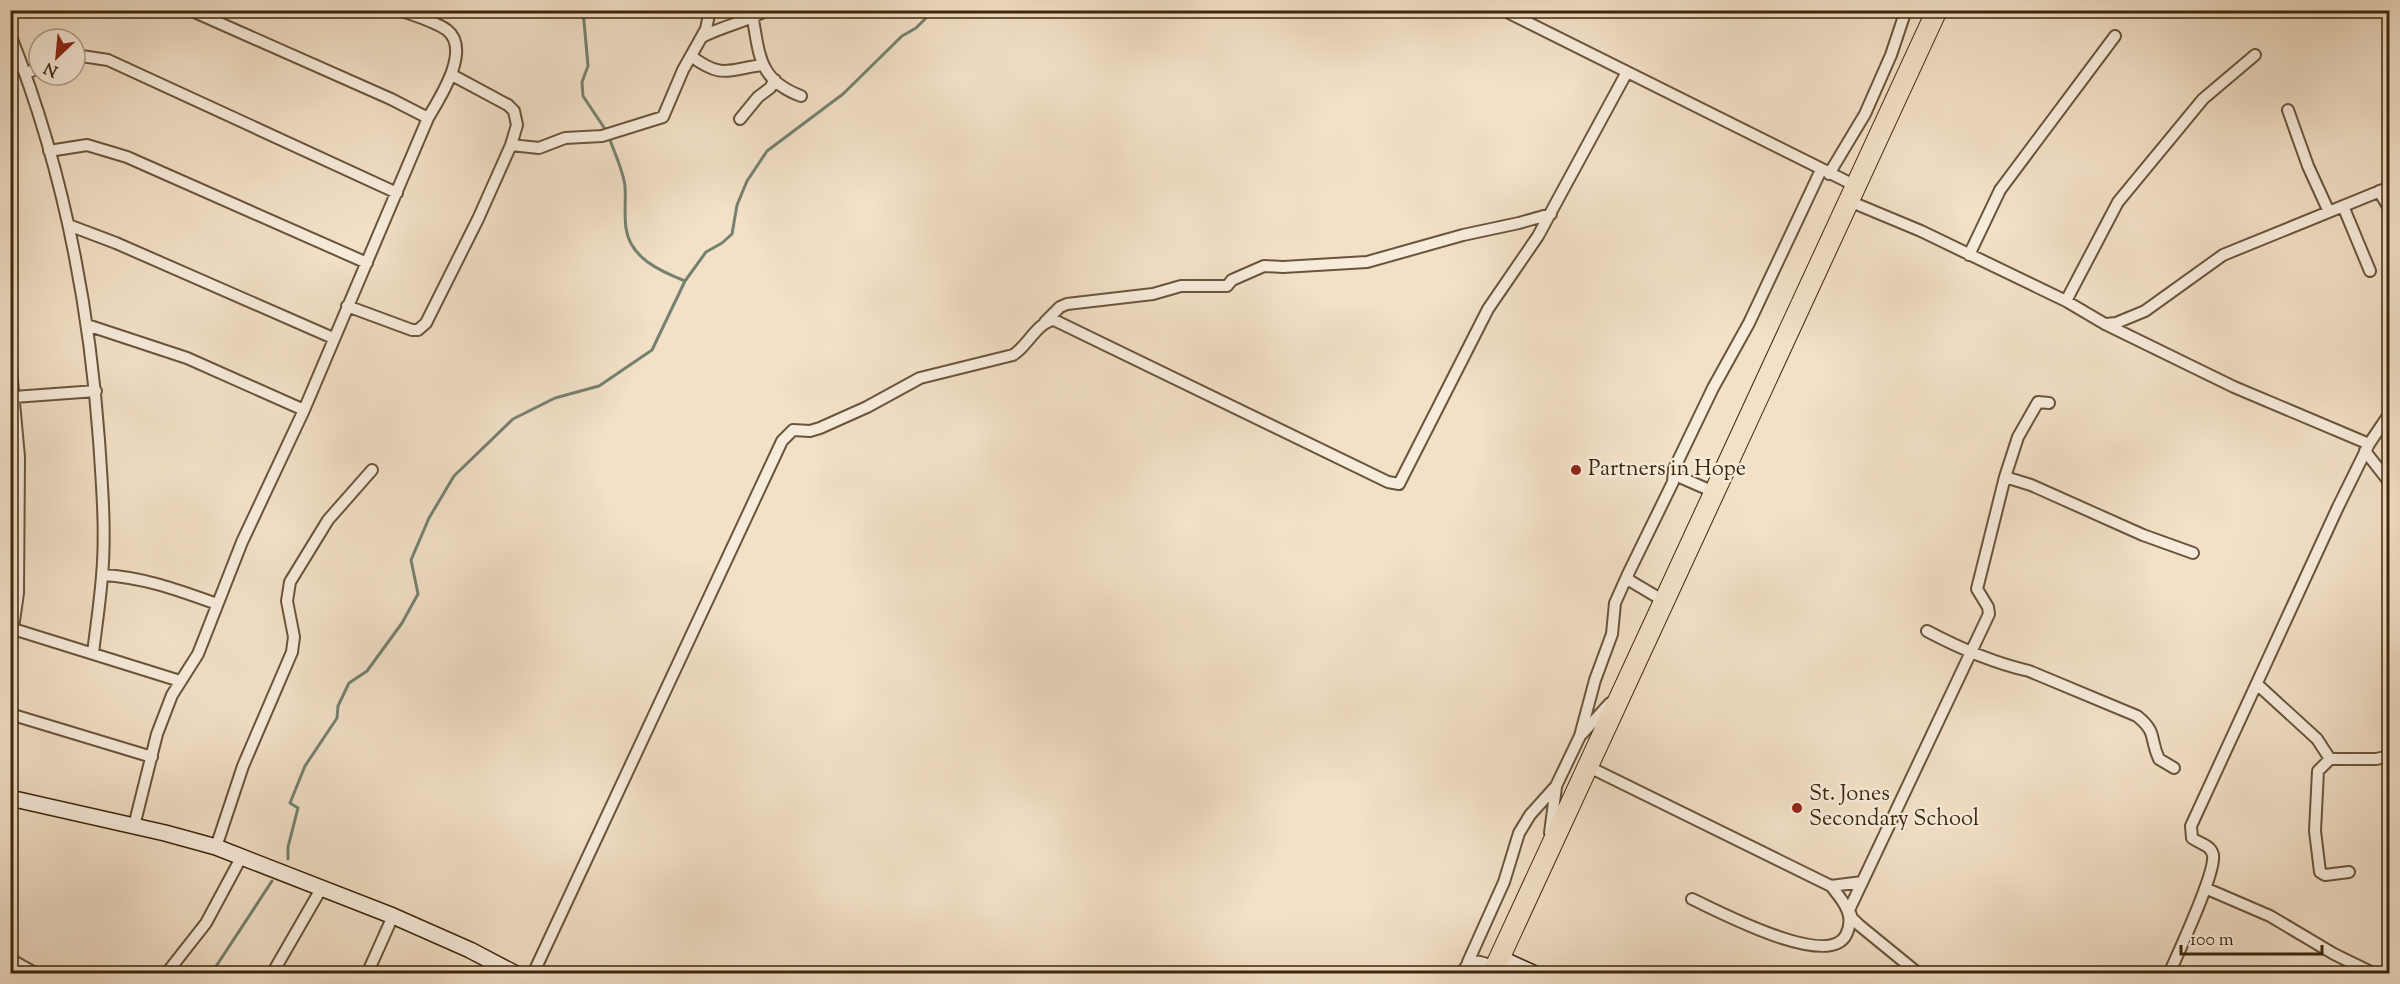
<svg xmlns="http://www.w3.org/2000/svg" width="2400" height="984" viewBox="0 0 2400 984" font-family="'Sorts Mill Goudy',serif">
<rect width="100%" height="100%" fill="#f2e0c7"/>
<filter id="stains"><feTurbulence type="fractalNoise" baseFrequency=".00333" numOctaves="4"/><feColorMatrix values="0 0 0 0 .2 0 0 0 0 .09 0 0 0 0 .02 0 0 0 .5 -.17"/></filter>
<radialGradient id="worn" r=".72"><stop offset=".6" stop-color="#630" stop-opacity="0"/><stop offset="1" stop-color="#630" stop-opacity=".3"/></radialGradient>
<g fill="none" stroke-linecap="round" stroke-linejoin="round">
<!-- stream -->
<path stroke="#758170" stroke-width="3" d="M583,10L588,66L582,82L583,96L607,132
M609,137C614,152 623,170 625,186C626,199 624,214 626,228C630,258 660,271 685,281
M288,859V847L298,808L290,803L305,766L337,718L338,706L349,683L367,671L402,623L418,594L411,560L429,518L454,476L513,419L555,398L599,386L652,350L685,281L706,252L722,243L732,234L737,205L747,181L767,151L843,94L902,36L916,28L934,10
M211,974L272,881"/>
<!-- street casing -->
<g stroke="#6a553a" stroke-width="14">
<path id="street" d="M190,10L391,99L428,118
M751,10C760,50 755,79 801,96
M1503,10L1856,186
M10,34C62,164 89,301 99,440C102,485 106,532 102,576C100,602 96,628 93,653
M702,37C723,26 746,22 767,10
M75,55L108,60L397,193
M691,56C723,80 728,69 763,65
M26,73L39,68
M2288,110L2308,166L2329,212
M740,119L758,97L770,88L775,80
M511,145L539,148L565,138L602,136L663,117L683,70L706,29L710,10
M49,151L87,145L127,157L367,263
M1829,174L1865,114L1891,55L1906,10
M2379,191L2390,210
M1849,201L1921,231L2066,301L2105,324L2234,387L2369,444
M2343,206L2370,271
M71,226L116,243L333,338
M1969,255L2000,190L2115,36
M2066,301L2118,202L2203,99L2255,55
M347,306L412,330H418L426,323L478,219L511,145L517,125L514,111L508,105L452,75
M1045,322L1060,307L1067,304L1153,294L1181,286H1227L1232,280L1264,266L1283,267L1367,262L1463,235L1519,223L1551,214
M2106,324L2116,323L2145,311L2223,255L2390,187
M87,325L187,358L304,410
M10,359L19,457L18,593L13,628
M14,397L96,391
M2365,451L2390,483
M1675,475L1714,492
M2005,477L2031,485L2143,535L2193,553
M102,575C143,577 178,590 217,604
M1664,601L1632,582L1628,579V574L1673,482L1674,469L1713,388L1749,323L1821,170
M10,628L180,681
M1927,631C1959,648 1994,663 2029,671L2137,716C2158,733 2149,738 2159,759L2174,768
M2258,685L2317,739L2330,759
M10,714L152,757
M1582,734L1610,703
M1587,766L1831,886L1862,882
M134,826L157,734L172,695L198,654L242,542L304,410L428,118C439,99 472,50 447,30C434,21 415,16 400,10
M1550,833L1556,787
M216,847L243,766L292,652L294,637L287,601L290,582L328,520L372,470
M2349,872L2325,875L2320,872L2315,831L2318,771L2330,759H2376L2390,756
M2205,888L2270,916L2334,954L2375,974
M1692,899C1718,911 1828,970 1846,935C1856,915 1843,901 1831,886
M10,959L37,974
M1468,962L1504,882L1519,833L1530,815L1556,786L1580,736L1595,680L1612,634L1615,603L1628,574
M166,974L206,923L242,856
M272,974L321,889
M367,974L393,916
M533,974L782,441L793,430L810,431L820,428L867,407L920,378L1013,355C1027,347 1037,322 1054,320L1388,482L1399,484L1488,309L1538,236L1627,72
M1462,974C1469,956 1480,961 1495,967
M1919,974L1859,925L1852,918L1849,910L1989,614L1988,607L1977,589L2005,477L2018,437L2038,402L2049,403
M2169,974C2178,953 2216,873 2213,855C2211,845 2200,844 2192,838L2191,826L2338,507L2369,444L2390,413"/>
</g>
<!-- secondary casing -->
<g stroke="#3c270b" stroke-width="18">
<path id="secondary" d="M10,798L165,833L216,847L393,916L470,950L516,974
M1500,958L1535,974"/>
</g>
<!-- highway casing -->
<g stroke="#3c270b" stroke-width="22">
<path id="highway" d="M1492,974L1937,10"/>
</g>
<!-- street -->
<use href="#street" stroke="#f7ebdb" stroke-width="10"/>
<!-- secondary -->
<use href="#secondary" stroke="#f7ebdb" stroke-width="15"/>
<!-- highway -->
<use href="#highway" stroke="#f2e0c7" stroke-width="20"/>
</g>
<!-- markers -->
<g fill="#8f2418" stroke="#f7ebdb" stroke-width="2">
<circle cx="1576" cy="470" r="6"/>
<circle cx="1797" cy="808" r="6"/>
</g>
<g text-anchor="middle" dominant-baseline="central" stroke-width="4.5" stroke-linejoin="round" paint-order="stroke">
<!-- poi labels -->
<g font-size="22" fill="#3c270b" stroke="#f7ebdb" text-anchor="start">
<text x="1588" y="470">Partners in Hope</text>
<text x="1809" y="795">St. Jones<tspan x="1809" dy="25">Secondary School</tspan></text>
</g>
</g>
<!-- margin -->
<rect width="2400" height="984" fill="none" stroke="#f2e0c7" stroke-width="36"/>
<rect x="12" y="12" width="2376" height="960" fill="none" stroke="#3c270b" stroke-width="3"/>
<rect x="18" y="18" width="2364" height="948" fill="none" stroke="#3c270b" stroke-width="1.5"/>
<!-- north arrow -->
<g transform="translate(57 57) rotate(206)"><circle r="28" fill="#f7ebdb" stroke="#ac9d88" stroke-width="1.5"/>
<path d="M0-4.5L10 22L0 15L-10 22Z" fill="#8f2418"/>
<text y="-9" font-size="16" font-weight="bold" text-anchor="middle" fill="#3c270b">N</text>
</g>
<!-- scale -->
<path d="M2181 945v9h141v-9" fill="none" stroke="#3c270b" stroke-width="3"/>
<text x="2190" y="945" font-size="18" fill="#3c270b" stroke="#f7ebdb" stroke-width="4.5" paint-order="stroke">100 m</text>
<rect width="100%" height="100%" filter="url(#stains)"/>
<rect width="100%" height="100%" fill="url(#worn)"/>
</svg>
